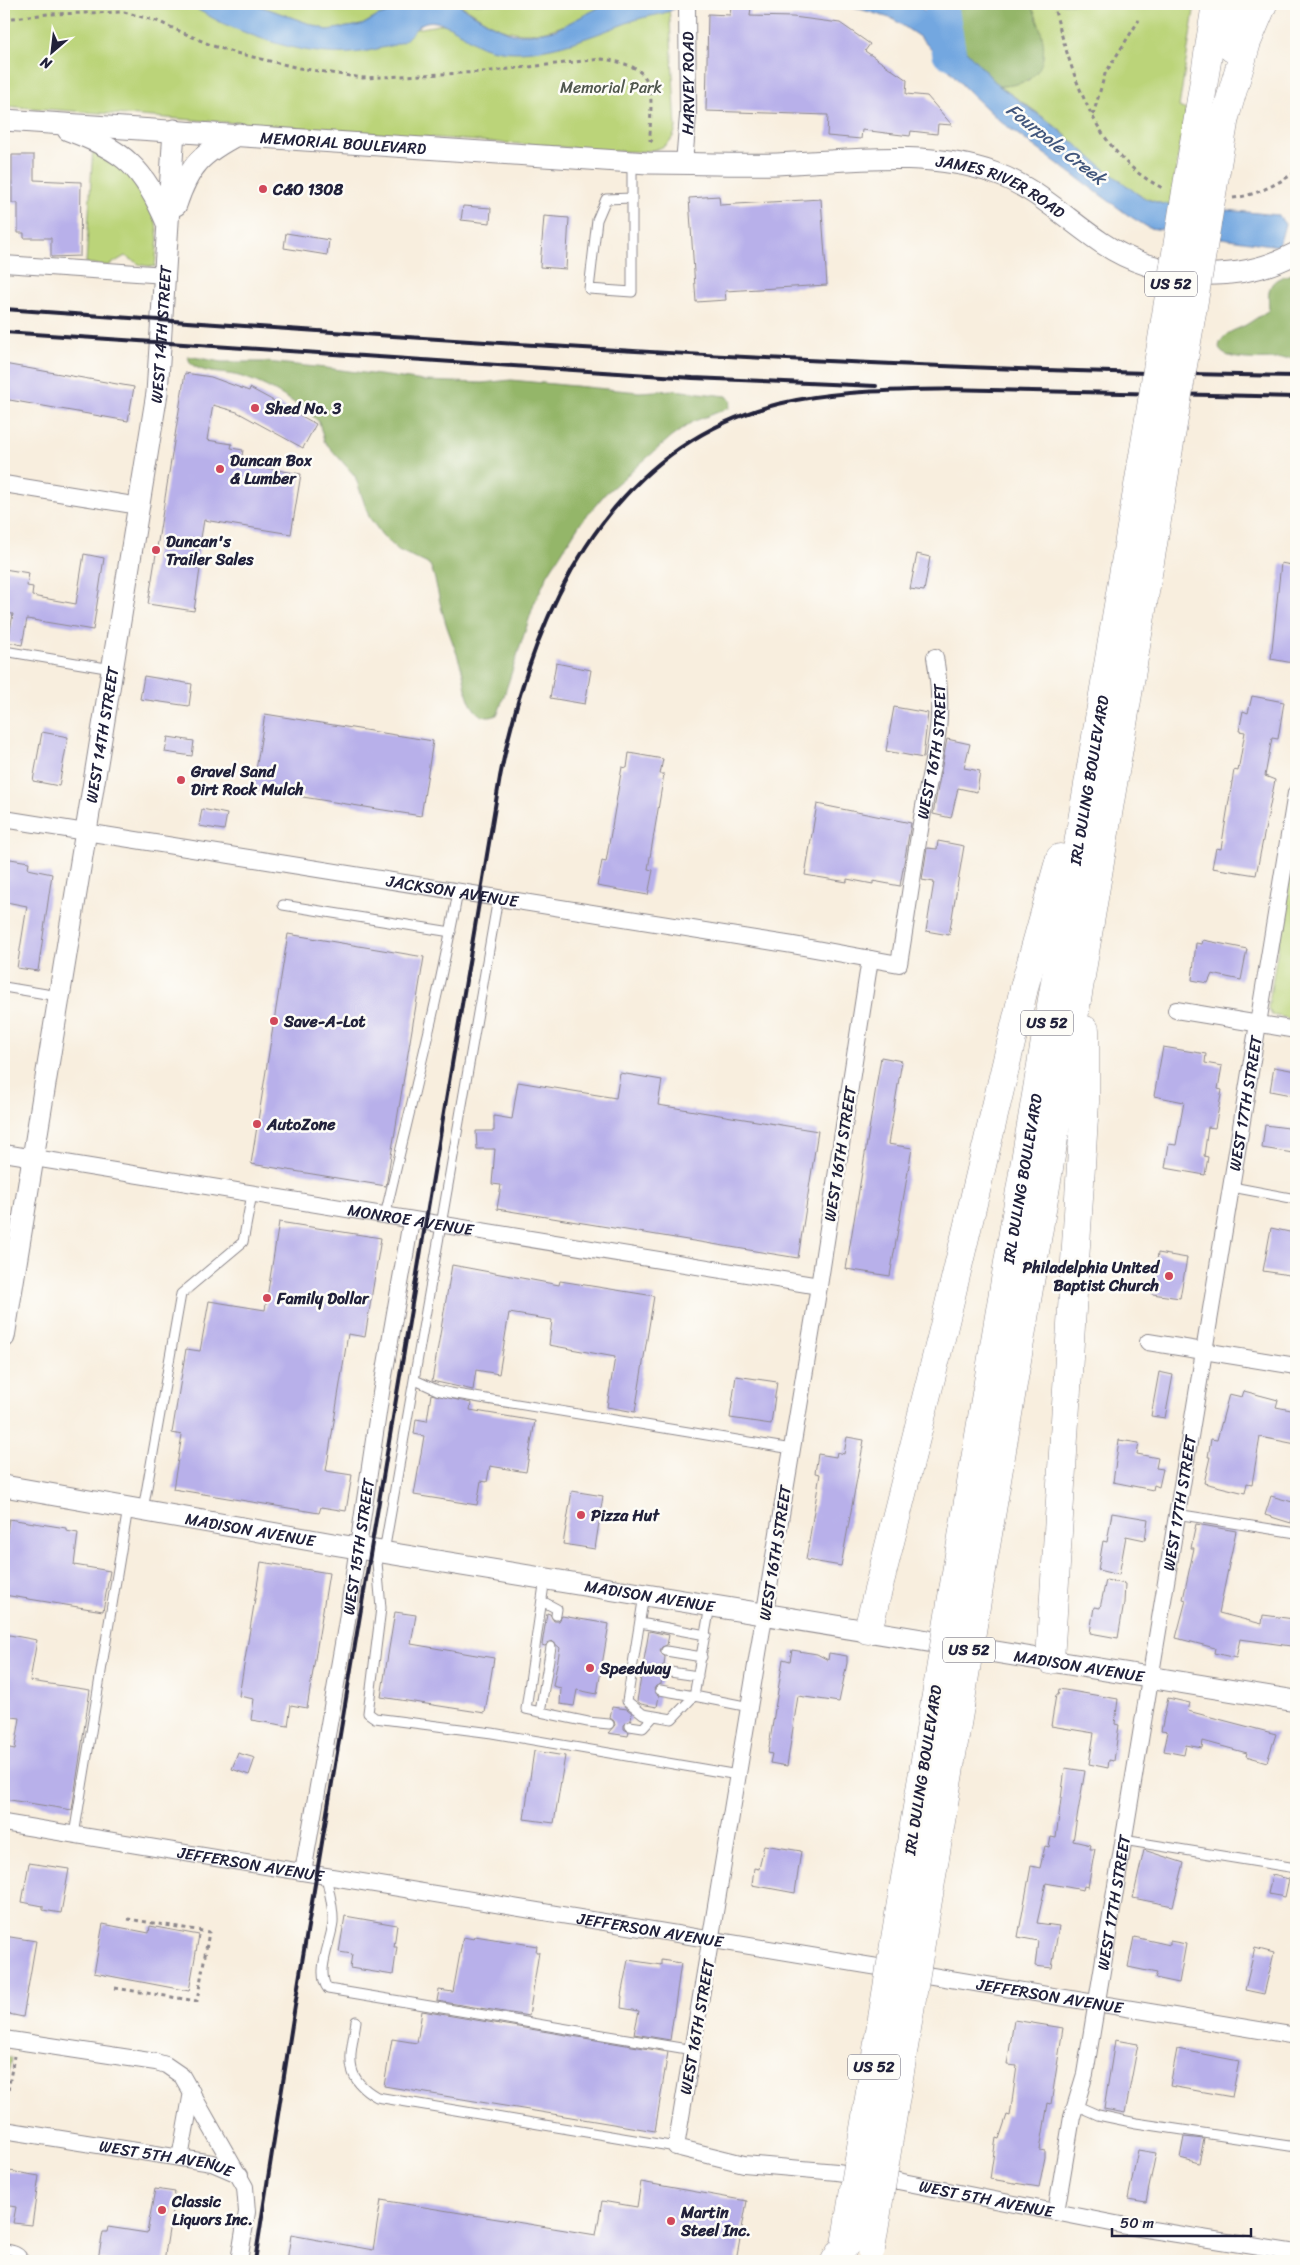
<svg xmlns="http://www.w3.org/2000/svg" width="1300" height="2265" viewBox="0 0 1300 2265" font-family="Sriracha,sans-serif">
<rect width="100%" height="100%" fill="#fdfcf7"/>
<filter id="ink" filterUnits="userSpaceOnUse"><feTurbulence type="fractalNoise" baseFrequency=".02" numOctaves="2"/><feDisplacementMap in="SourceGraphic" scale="10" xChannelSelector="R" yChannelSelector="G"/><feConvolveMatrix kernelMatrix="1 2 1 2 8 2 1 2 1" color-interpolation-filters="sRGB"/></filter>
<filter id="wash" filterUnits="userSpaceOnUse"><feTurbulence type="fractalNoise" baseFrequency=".0096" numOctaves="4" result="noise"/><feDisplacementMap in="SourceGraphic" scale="20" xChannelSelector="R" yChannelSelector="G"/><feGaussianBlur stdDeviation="1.12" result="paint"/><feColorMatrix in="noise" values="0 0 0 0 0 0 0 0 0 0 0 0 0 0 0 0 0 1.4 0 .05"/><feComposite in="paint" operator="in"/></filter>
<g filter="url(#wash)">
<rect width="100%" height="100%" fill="#f8eede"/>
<!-- green -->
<path fill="#bbd479" stroke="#6e7b5a" d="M4,4H199L241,24L383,35L449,23L511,46L669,4L676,128C670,157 637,151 614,151L4,106Z
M254,4H418L378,16L362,25L327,30Z
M457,4H606C571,24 533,45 493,25C481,19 470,9 457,4Z
M1030,4H1195L1179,107L1186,110L1170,205C1129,201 1086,152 1055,126C1037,112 1018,99 999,86L1029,81L1037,18Z
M93,146L131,172L156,221L158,239L155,267L141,265L125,256L108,266L86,263Z
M1296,840V1020L1272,1015L1268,1008Z
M4,2057L11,2058L4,2103Z"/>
<!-- forest -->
<path fill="#94b669" stroke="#5b6c52" d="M951,4H1030C1050,41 1054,86 999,86L966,52Z
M1296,273V357C1285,359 1196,367 1225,336C1231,330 1242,328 1249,323C1256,319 1262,314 1269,310C1267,284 1270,279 1296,273Z
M188,356L221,362H266L326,368L424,381L482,383L511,380L639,392L673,390L727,396L731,401L729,408L692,422L670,438L605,494L579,525L548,574L534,604L498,714C491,719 481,718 475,710C465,698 466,683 462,670C457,651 448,633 443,614C438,598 437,581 430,565L398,550L382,535L369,517L355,476L324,441L319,422C301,405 265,383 242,377C224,371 206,376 190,363Z"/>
<!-- water -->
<path fill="#73a7e0" stroke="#4a648e" d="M185,4H254L327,30L362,25L378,16L418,4H457L492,25L513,34H531L555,30L606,4H682C665,17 649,14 629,22C587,38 536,60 490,49C469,44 456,25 436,22C419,19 416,31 405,40C399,45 385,47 377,49C325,62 270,44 222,23C210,17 198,9 185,4Z
M843,4H916L941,24L999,86L1053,125L1101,166L1143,198L1163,204L1278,215L1285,224L1279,246L1149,228L1128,215L1001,122L964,87L921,38L893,19Z"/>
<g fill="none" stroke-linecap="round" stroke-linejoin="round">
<!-- river -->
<path stroke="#73a7e0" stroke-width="34" d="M941,4L949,52"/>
</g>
<g id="blocks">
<!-- building -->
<path fill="#b8b0ea" d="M731,6H751L750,16L793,17L840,23L870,44L865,51L907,80L906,94L927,96L952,125L938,124L937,134L911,131L910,136L862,130L861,139L827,136L828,115L706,111L708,14L730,15Z
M12,155H34V180L81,182L80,256L51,257V238H24V233H18V203H12Z
M719,196L720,205L821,199L827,285L725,291L726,300L696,302L689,198Z
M463,206L491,208L490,223L461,220Z
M544,216L569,218L566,269L540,267Z
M286,233L329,240L327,255L284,248Z
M4,364L134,387L128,421L4,399Z
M185,373L211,377L249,391L250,388L316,424L303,448L237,412L213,405L207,440L232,444L231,448L243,450L241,464L301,474L291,534L204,520L196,568L200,569L194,611L148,604Z
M84,554L104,558L93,630L27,619L22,645L8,642L13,614L4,613V569L29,573L27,586L33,587L32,596L76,604Z
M917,554L930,557L924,591L910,589Z
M1281,563L1296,566V643L1293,663L1271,659Z
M556,663L591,670L585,704L550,698Z
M144,676L192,684L189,706L140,699Z
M1252,696L1284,702L1278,739L1272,738L1265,776L1275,780L1256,875L1212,868L1216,848L1221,849L1234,770L1238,771L1245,732L1239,731L1243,711L1248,713Z
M894,707L928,713L923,758L886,751Z
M265,714L433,741L421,816L253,789Z
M42,732L68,737L59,786L33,781Z
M168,737L194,741L192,756L165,752Z
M947,739L970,744L964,768L980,771L977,792L958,788L951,818L933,814Z
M629,753L663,759L660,774H664L648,869L653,870L648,895L597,886L602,861L606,862L622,767L627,768Z
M817,804L911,823L900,886L873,881V884L847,879V882L805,875Z
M202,809L227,814L224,830L199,826Z
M938,841L964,846L949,935L926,931L934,882L922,880L927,848L937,849Z
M4,858L29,862L28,869L52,874L38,971L17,968L27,906L6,902V899H4Z
M288,934L424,957L386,1186L251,1164Z
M1203,940L1247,949L1241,980L1212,974L1208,983L1192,980L1196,943L1202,944Z
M1163,1047L1206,1054L1205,1063L1222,1066L1218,1089L1222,1090L1215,1128L1208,1127L1204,1156L1208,1157L1205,1175L1165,1168L1169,1144L1176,1145L1184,1102L1154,1096Z
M881,1057L902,1061L888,1144L912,1148L890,1276L846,1269Z
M1274,1067L1296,1071V1096L1270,1091Z
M620,1073L662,1080L658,1105L818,1131L798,1258L497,1209L501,1185L492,1184L495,1149H477L476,1131H494V1116L512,1119L518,1082L616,1098Z
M1265,1125L1296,1129L1293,1153L1262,1148Z
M279,1222L381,1238L365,1337L348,1334L326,1471L352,1475L346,1511L321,1507L319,1513L173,1489L182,1435L172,1433L186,1349L200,1351L209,1301L265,1310Z
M1271,1228L1294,1233L1292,1247L1296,1248V1276L1263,1271Z
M1158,1253L1187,1258L1180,1298L1152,1294Z
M452,1265L559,1285L560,1281L654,1296L635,1412L607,1407L615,1357L549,1345L552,1320L509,1313L499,1374L476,1370L473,1390L432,1381Z
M1159,1372L1173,1375L1165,1418L1151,1416Z
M736,1376L777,1382L771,1424L730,1418Z
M1244,1391L1278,1400L1276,1407L1296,1411V1444L1260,1437L1252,1484L1247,1483L1245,1493L1204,1483L1210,1457H1208L1211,1439L1217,1440L1229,1394L1242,1397Z
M431,1394L471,1403L470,1410L535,1421L526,1472L490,1466L487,1482L481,1481L477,1505L414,1495L424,1436L414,1434L416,1419L427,1421Z
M847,1437L864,1440L841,1566L806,1560L820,1474L815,1473L818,1454L836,1457L837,1452L844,1454Z
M1119,1440L1139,1443L1137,1454L1158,1458L1156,1468L1163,1469L1159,1487L1154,1485L1153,1490L1113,1482Z
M572,1491L603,1496L595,1549L563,1544Z
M1271,1496L1296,1503L1291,1523L1265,1515Z
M1112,1513L1148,1519L1145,1540L1126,1536L1119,1575L1098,1570L1103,1541L1107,1542Z
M9,1519L66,1528V1531L78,1533L74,1565L110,1571L103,1611L4,1595V1555Z
M1196,1524L1236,1531L1219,1613L1262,1624L1263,1615L1294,1619L1291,1646L1240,1639L1236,1658L1214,1653L1215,1648L1176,1638L1186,1600L1183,1599L1194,1548H1191Z
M261,1562L329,1573L307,1708L291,1705L288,1726L251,1720L254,1699L239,1696Z
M1106,1580L1125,1584L1124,1603L1118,1638L1090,1633L1094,1607L1100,1608Z
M395,1612L416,1615L411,1644L494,1658L485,1713L381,1697Z
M547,1613L550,1614L554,1621H559L562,1616L609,1624L597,1694L577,1690L574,1706L560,1704L561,1688L553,1686L560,1648L552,1641L545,1646L542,1645Z
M649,1631L669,1635L667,1645L662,1647L660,1650L665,1657L664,1665L657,1670V1674L662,1677L661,1684L656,1686L654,1689L659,1696L657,1707L641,1704L637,1701Z
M4,1634L37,1640L30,1681L90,1690L72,1810L4,1799V1747L15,1749L20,1718L4,1716Z
M792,1650L817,1654L828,1660L829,1653L847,1656V1663L839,1702L798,1696L787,1766L770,1763L772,1754L768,1753L783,1659L790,1661Z
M1059,1689L1118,1699L1115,1724L1119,1725L1114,1761L1109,1760L1108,1768L1089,1764L1094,1733L1051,1726L1056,1695H1058Z
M1168,1698L1190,1703L1188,1711L1276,1734L1267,1762L1246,1756L1247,1753L1203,1741L1202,1748L1186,1745L1184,1755L1164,1751L1168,1732L1161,1731Z
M612,1707L627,1709L632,1713L631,1720L624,1725V1729L629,1732L628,1736L608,1733L615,1725L614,1721L610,1718Z
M534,1751L565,1756L554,1823L524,1819Z
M238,1753L255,1758L249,1775L232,1769Z
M1065,1768L1085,1771L1073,1841L1091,1845L1090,1849H1095L1088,1887L1084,1886L1083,1890L1046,1883L1037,1923L1059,1926L1052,1968L1035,1966L1038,1941L1018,1937L1031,1866L1040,1868L1045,1846L1049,1847L1051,1837L1056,1838Z
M764,1845L801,1851L795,1893L752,1885L754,1868L759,1869Z
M1144,1850L1184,1863L1173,1906L1133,1898Z
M29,1863L69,1869L61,1913L43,1910V1906L22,1902Z
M1272,1875L1289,1879L1285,1897L1268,1894Z
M345,1916L397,1925L394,1947H397L393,1975L350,1968L352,1954L339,1952Z
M103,1924L149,1933L150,1926L199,1935L189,1991L94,1973Z
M4,1936L36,1941L23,2017L4,2013Z
M475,1936L537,1946L536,1952H539L529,2016L437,2001L439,1990L453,1992L463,1937L474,1939Z
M1134,1937L1170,1945V1941L1186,1944L1179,1983L1155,1978L1157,1973L1128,1967Z
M1255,1948L1274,1953L1264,1994L1245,1990Z
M628,1960L661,1965V1960L681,1963L670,2040L634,2034L639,2011L621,2008L622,1996H621Z
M422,2011L668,2052L655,2131L384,2086L392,2039L417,2043Z
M1014,2020L1063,2028L1051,2104L1048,2103L1040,2150L1045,2151V2157L1039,2187L990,2179L996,2138L999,2139L1007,2115L1010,2116L1017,2066L1007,2065Z
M1115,2040L1138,2044L1125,2113L1104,2109Z
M1177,2049L1239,2061L1232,2097L1170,2086Z
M1184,2137L1204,2139L1199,2163L1180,2158Z
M1138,2150L1156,2153L1146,2202L1128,2199Z
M4,2170L39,2176L32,2225L13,2223L16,2207L4,2205Z
M641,2182L747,2201L736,2261H287L291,2235L373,2250L381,2200L596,2235L602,2201L637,2207Z
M155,2189L175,2192L164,2261H115L98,2259L103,2232H107L108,2227L147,2233Z"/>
</g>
</g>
<g filter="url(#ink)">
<use href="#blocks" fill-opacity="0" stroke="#8d888c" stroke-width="1"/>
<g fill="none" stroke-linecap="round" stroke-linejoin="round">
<!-- service casing -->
<g stroke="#8d888c" stroke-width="11">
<path id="service" d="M632,198L606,199L597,220L589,289L632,292V162
M4,651L112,669
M283,905L451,932
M4,987L58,996
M1232,1187L1296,1199
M385,1216C410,1108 438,1001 458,892
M415,1380L437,1390L450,1393L792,1449
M143,1510L181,1294L243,1242L252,1194
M1176,1514L1296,1533
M376,1551L381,1608L368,1713L375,1718L492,1733L738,1775
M384,1552L498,898
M545,1578L526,1709L588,1722L609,1724
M644,1595L627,1701L643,1714L672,1719L694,1696
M542,1601L557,1609L556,1615
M710,1606L694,1696L750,1707
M640,1623L706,1635
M666,1651L702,1657
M663,1671L698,1676
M660,1690L694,1696
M540,1712L551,1647
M630,1726L643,1728L654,1716
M74,1835L128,1508
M1123,1840L1296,1868
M326,1876C329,1892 334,1908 333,1923C331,1942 315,1973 328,1989L693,2050
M356,2021C351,2055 341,2077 377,2097L676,2147
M1075,2105L1098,2115L1136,2123L1296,2147
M4,2249C13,2250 21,2251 24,2261"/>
</g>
<!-- minor casing -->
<g stroke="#8d888c" stroke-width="18">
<g id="minor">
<path id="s1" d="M684,163L688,116L687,4"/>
<path d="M4,264L166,275"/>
<path d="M4,484L139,506"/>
<path id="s2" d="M4,819L793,945L899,964C908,910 915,855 925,801C936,746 945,715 935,657"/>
<path id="s3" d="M870,959L819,1286L676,2147L744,2164L837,2172L898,2181L1121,2225L1296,2253"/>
<path d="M1176,1010L1296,1030"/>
<path id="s4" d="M4,1153L819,1286"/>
<path d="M1148,1342L1296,1366"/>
<path id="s5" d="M4,1823L1296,2036"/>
<path id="s6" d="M303,1872L346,1627L381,1393L411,1221"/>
<path d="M4,2039L156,2062L166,2065L182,2076L245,2187L247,2212L239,2261"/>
<path id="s7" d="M4,2130L212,2163L240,2175"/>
<path d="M180,2158L192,2092"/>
<path id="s8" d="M1056,2212L1072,2117L1085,2074L1296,793"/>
</g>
</g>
<!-- tertiary casing -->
<g stroke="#8d888c" stroke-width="23">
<g id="tertiary">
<path id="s9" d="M4,120L648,163C691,163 734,165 777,164C848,161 926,149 994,173C1035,187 1066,219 1102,243C1157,280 1237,285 1296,253"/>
<path d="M68,130C125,151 143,167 167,223"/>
<path d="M176,205C189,165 202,153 239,134"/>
<path id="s10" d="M4,1337L157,393L174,130"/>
<path id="s11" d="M4,1486L339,1545L1296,1701"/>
</g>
</g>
<!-- motorway casing -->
<g stroke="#8d888c" stroke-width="29">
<g id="motorway">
<path d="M1232,48L1239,4"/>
<path d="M1199,112L1216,4"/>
<path d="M1225,117L1247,42L1263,4"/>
<path id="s12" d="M953,1591L1143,456"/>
<path d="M978,1594L1167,460"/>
<path d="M868,1630L943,1330L1025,984L1060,858"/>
<path d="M1050,1660L1085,1102V1030"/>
<path d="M903,1890L935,1701"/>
<path d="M929,1894L960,1706"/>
<path d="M835,2261L845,2245"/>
</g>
</g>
<!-- path -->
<path stroke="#8d888c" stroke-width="3" stroke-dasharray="4 4" stroke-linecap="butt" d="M1053,4C1072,73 1094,157 1165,189
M4,19L48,14L124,12L157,21L213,46L236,53L299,68L363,78L482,72L602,59C662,67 650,92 650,140L654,143
M1093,115L1105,74L1139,20
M1233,198C1257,195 1275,185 1296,172
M115,1988L197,2001L209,1932L128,1919
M4,2114L14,2056"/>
<!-- service -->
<use href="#service" stroke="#fff" stroke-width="9"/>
<!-- minor -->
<use href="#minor" stroke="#fff" stroke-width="16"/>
<!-- tertiary -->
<use href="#tertiary" stroke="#fff" stroke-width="21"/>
<!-- motorway -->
<use href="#motorway" stroke="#fff" stroke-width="28"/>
<!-- rail -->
<path stroke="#22223b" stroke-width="4" d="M4,309C434,340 865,370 1296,376
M4,332L693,378L876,386
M946,389L1296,397
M255,2261L299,1980L500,777C531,617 605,448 778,404C834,390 894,391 952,389"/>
<!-- motorway-bridge casing -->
<g stroke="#8d888c" stroke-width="29" stroke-linecap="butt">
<path id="motorway-bridge" d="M1143,456L1199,112
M1167,460L1225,117
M935,1701L953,1591
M960,1706L978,1594
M845,2245L903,1890
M871,2249L929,1894"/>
</g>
<!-- motorway-bridge -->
<use href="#motorway-bridge" stroke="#fff" stroke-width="28"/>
</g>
</g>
<!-- markers -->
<g fill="#d1495b" stroke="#fdfcf7" stroke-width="2">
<circle cx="263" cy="189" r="5"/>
<circle cx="255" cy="408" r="5"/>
<circle cx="220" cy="469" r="5"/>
<circle cx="156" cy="550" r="5"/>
<circle cx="181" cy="780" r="5"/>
<circle cx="274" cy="1021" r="5"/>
<circle cx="257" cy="1124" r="5"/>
<circle cx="1169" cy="1276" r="5"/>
<circle cx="267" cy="1298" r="5"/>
<circle cx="581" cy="1515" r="5"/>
<circle cx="590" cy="1668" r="5"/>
<circle cx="162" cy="2210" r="5"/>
<circle cx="671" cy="2221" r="5"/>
</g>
<g text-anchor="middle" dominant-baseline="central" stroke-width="5" stroke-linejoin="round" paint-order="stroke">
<!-- shield labels -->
<g fill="#fdfcf7" stroke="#646373" stroke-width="1">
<rect x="1145" y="271.5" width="52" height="25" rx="4"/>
<rect x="1021" y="1010.5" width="52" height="25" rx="4"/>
<rect x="943" y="1637.5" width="52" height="25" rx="4"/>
<rect x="848" y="2054.5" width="52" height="25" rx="4"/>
</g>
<g font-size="15" font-weight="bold" fill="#22223b">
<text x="1171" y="284">US 52</text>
<text x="1047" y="1023">US 52</text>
<text x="969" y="1650">US 52</text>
<text x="874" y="2067">US 52</text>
</g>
<!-- street labels -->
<g font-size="16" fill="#22223b" stroke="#fdfcf7">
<text stroke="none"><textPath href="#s1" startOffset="80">HARVEY ROAD</textPath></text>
<text stroke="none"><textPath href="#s9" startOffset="340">MEMORIAL BOULEVARD</textPath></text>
<text stroke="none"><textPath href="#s9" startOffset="1004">JAMES RIVER ROAD</textPath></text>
<text stroke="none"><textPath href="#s10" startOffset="1015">WEST 14TH STREET</textPath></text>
<text stroke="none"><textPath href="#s10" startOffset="610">WEST 14TH STREET</textPath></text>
<text stroke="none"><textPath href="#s2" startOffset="1122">WEST 16TH STREET</textPath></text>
<text stroke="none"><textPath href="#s12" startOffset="822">IRL DULING BOULEVARD</textPath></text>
<text stroke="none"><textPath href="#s2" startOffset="454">JACKSON AVENUE</textPath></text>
<text stroke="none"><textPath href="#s8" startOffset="1125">WEST 17TH STREET</textPath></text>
<text transform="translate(840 1154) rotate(-81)">WEST 16TH STREET</text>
<text stroke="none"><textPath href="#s12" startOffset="418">IRL DULING BOULEVARD</textPath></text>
<text stroke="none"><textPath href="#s4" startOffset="412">MONROE AVENUE</textPath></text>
<text stroke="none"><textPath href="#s8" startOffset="720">WEST 17TH STREET</textPath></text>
<text stroke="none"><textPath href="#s11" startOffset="250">MADISON AVENUE</textPath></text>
<text stroke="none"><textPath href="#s6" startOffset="330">WEST 15TH STREET</textPath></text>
<text transform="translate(775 1553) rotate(-81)">WEST 16TH STREET</text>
<text stroke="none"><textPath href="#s11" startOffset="655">MADISON AVENUE</textPath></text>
<text stroke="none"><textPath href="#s11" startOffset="1090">MADISON AVENUE</textPath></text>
<text transform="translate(923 1770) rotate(-81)">IRL DULING BOULEVARD</text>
<text stroke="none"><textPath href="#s5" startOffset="250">JEFFERSON AVENUE</textPath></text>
<text stroke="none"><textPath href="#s8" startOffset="315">WEST 17TH STREET</textPath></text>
<text stroke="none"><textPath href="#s5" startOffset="655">JEFFERSON AVENUE</textPath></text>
<text stroke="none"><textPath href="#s5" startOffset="1060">JEFFERSON AVENUE</textPath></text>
<text transform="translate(697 2027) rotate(-80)">WEST 16TH STREET</text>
<text stroke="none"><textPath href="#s7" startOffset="165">WEST 5TH AVENUE</textPath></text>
<text stroke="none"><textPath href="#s3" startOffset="1519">WEST 5TH AVENUE</textPath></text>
</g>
<!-- park labels -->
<g font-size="16" fill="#50574e" stroke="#fdfcf7">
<text x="611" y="87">Memorial Park</text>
</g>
<!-- poi labels -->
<g font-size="16" font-weight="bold" fill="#22223b" stroke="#fdfcf7" text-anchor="start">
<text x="273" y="189">C&amp;O 1308</text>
<text x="265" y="408">Shed No. 3</text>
<text x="230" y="460">Duncan Box<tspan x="230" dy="18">&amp; Lumber</tspan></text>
<text x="166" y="541">Duncan's<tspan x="166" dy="18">Trailer Sales</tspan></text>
<text x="191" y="771">Gravel Sand<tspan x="191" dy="18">Dirt Rock Mulch</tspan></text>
<text x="284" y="1021">Save-A-Lot</text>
<text x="267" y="1124">AutoZone</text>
<text x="1159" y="1267" text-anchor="end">Philadelphia United<tspan x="1159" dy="18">Baptist Church</tspan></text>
<text x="277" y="1298">Family Dollar</text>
<text x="591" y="1515">Pizza Hut</text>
<text x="600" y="1668">Speedway</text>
<text x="172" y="2201">Classic<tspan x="172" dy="18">Liquors Inc.</tspan></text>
<text x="681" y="2212">Martin<tspan x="681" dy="18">Steel Inc.</tspan></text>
</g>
<!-- water labels -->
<g font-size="18" font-style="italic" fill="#42577d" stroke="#fdfcf7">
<text transform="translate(1056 144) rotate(38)">Fourpole Creek</text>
</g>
</g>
<!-- margin -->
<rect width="1300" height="2265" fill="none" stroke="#fdfcf7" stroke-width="20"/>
<!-- north arrow -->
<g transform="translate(52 52) rotate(208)" stroke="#fdfcf7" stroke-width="4" paint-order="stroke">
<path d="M0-4L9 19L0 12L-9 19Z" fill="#22223b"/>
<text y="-8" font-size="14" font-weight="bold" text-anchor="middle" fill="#22223b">N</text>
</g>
<!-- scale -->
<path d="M1112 2228v8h139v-8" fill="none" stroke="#22223b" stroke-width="2.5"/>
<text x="1120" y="2228" font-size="15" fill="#22223b" stroke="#fdfcf7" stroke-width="4" paint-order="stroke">50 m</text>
</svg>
